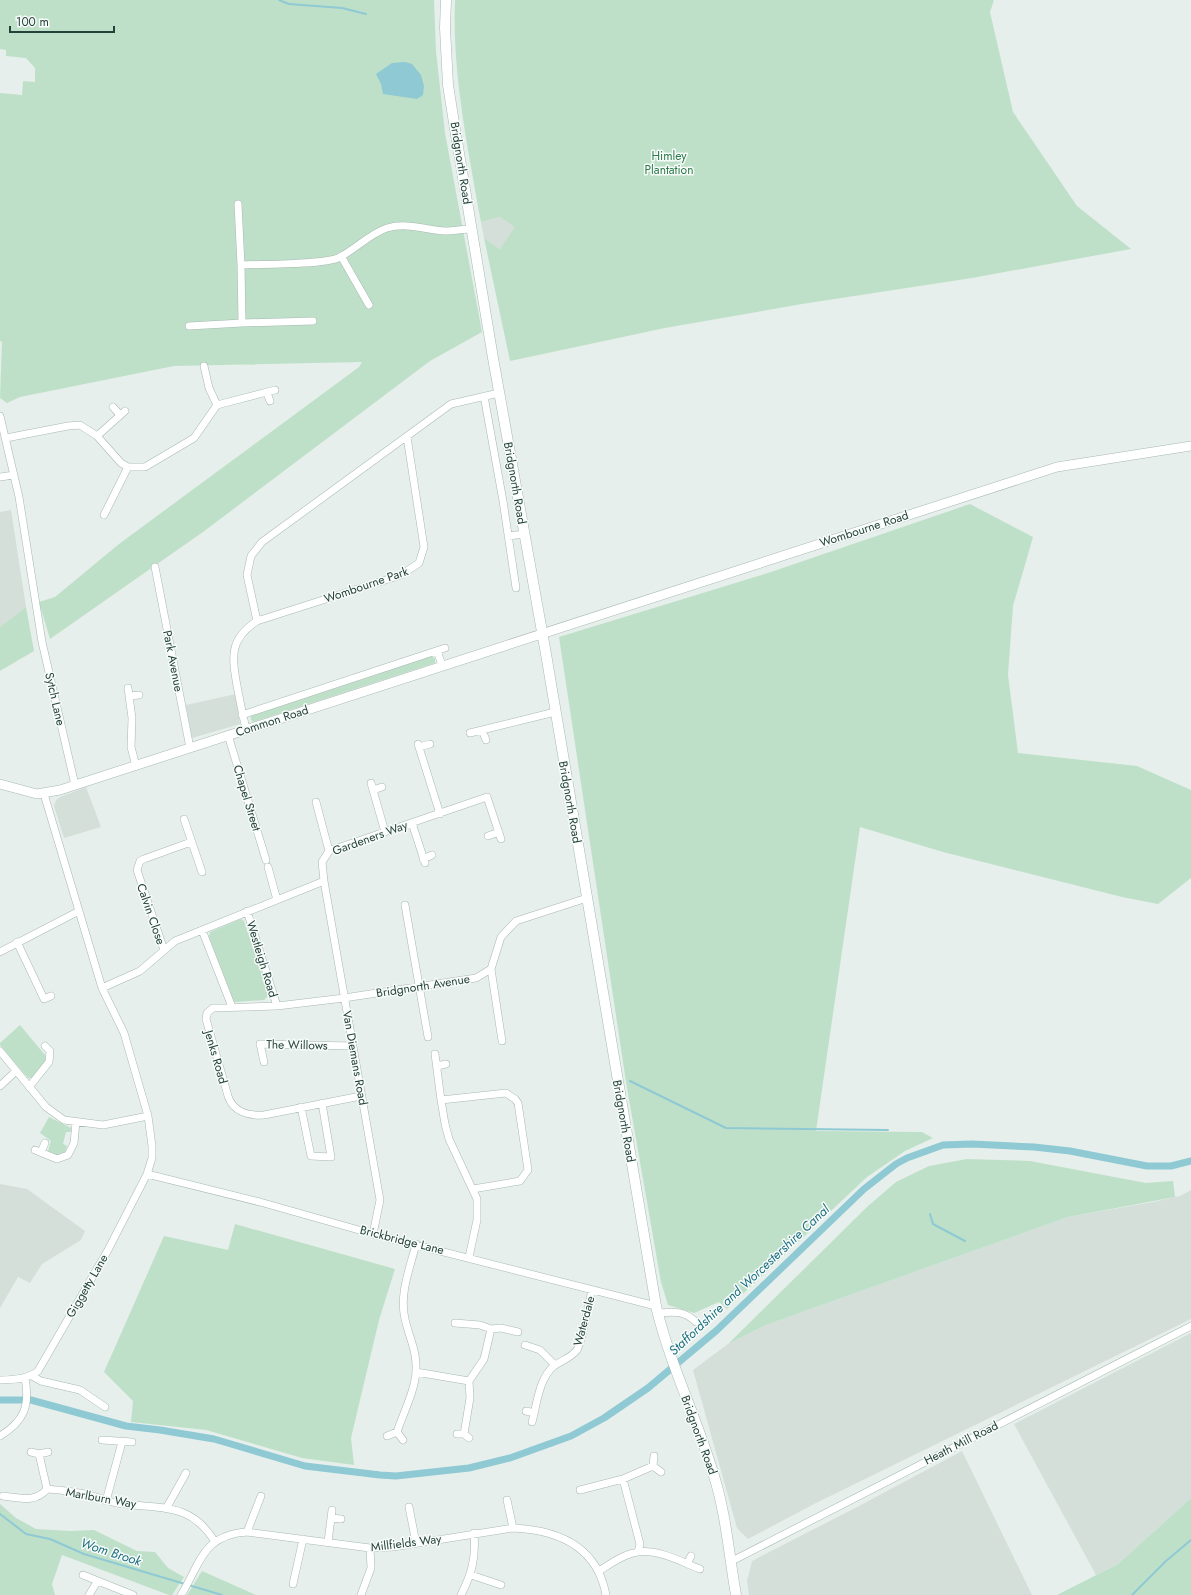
<svg xmlns="http://www.w3.org/2000/svg" width="1191" height="1595" viewBox="0 0 1191 1595" font-family="Jost,sans-serif">
<rect width="100%" height="100%" fill="#e6efeb"/>
<!-- built -->
<path fill="#d4dfda" d="M500,217L516,227L500,249L484,238L481,222Z
M11,510L26,607L0,627V512Z
M236,694L240,724L192,738L186,705Z
M86,787L101,827L64,838L54,806L56,800L60,797Z
M0,1184L27,1189L85,1231L81,1240L42,1264L30,1283L18,1277L0,1308Z
M1191,1190V1319L816,1503L748,1539L737,1528L693,1370L728,1344L766,1325L1068,1217L1153,1202L1180,1196Z
M1191,1333V1498L1118,1564L1096,1575L1014,1424Z
M962,1451L1032,1595H749L747,1581L752,1561L859,1506Z"/>
<!-- green -->
<path fill="#bfe0c8" d="M0,0H434L436,51L445,133L482,332L430,361L203,532L50,639L39,602L55,597L119,544L359,367L362,362L174,366L20,397L7,403L0,398L2,342L0,341V93L22,95L23,81L35,82V68L26,58L6,56V50L0,49Z
M455,0H994L990,12L1013,112L1077,206L1131,249L972,278L802,304L665,328L510,361L484,238L500,249L515,227L500,217L481,222C468,149 452,74 455,0Z
M970,504L1033,537L1013,606L1008,675L1018,753L1137,766L1191,790V878L1158,904L1122,897L943,852L860,827L816,1131L922,1132L933,1138L905,1151L867,1177L727,1309L719,1302L694,1313L668,1305L661,1282L626,1082L559,637L771,572Z
M26,607L34,651L0,671V627Z
M432,656L435,659V663L253,722L251,720V716Z
M241,919L244,921L269,995L264,1000L234,1002L209,937L210,932Z
M20,1025L45,1055L46,1061L32,1078H28L0,1045V1043Z
M49,1117L71,1128V1132H66L63,1144L67,1146L65,1152L57,1155L48,1151L51,1141L40,1133Z
M967,1159L1030,1161L1146,1183L1173,1181L1175,1197L1068,1217L766,1325L728,1344L868,1206L896,1182L929,1166Z
M235,1224L395,1269L379,1320L351,1438L354,1465L302,1458L206,1430L131,1422L133,1401L104,1372L164,1236L228,1250Z
M1191,1498V1595H1057L1118,1564Z
M0,1504L16,1518L36,1529L70,1531L94,1530L137,1551L155,1552L168,1568L184,1577L172,1595H169L62,1555L52,1584L55,1595H0Z
M202,1571L256,1595H187Z"/>
<!-- water -->
<path fill="#8ec9d4" d="M405,62L412,64L421,75L424,86L423,95L417,99L383,94L381,84L376,74L392,63Z"/>
<g fill="none" stroke-linecap="round" stroke-linejoin="round">
<!-- stream -->
<path stroke="#8ec9d4" stroke-width="2" d="M279,0L289,4L342,8L366,14
M630,1081L726,1128L888,1130
M930,1214L933,1224L965,1241
M0,1514L26,1534L50,1539L84,1554L222,1595
M1132,1595L1166,1561L1191,1540"/>
<!-- canal -->
<path stroke="#8ec9d4" stroke-width="7" d="M0,1400H31L126,1426L160,1430L214,1439L305,1466L380,1475L396,1476L469,1468L510,1458L571,1436L604,1418L648,1388L717,1330L864,1189L896,1164L907,1158L943,1145L972,1144L1034,1147L1070,1151L1147,1166H1171L1191,1161"/>
<!-- minor casing -->
<g stroke="#a8b8b2" stroke-width="8">
<path id="minor" d="M238,204L241,265
M341,256L369,305
M313,321L242,323L241,265C262,264 321,265 338,258C355,250 369,234 387,228C407,222 426,230 445,231C454,231 463,229 472,229
M189,326L242,323
M204,366L209,388L217,405
M267,393L270,401
M484,396L503,501L516,588
M113,407L120,415
M0,416L19,497L42,642L75,785
M97,436L125,411
M6,438L68,426L80,425L97,436L121,463L128,467H145L194,438L217,405L275,390
M0,477L14,475
M104,515L128,467
M508,536L525,534
M155,567L190,748
M257,621L247,575L251,556L262,542L451,404L499,393
M437,651L442,665
M128,688L132,718L131,747L136,766
M129,696L139,695
M242,715L445,648
M246,728C242,714 240,700 237,686C232,657 229,639 257,621L401,575L419,563L424,547L407,437
M482,730L486,740
M470,733L555,712
M228,735L266,860
M418,744L440,814
M419,747L430,744
M371,783L385,832
M373,790L382,787
M316,802L329,851
M184,819L202,872
M412,823L425,863
M488,836L499,832
M423,859L432,855
M268,867L277,900
M324,881L380,1200L373,1234
M405,905L428,1037
M247,911L277,1006
M202,930L232,1007
M17,942L44,999L51,996
M164,950L137,870L140,861L144,859L191,842
M0,952L79,911
M491,969L502,1041
M102,988L140,971L175,941L324,881L322,862L329,851L487,797L501,839
M0,1051L46,1107L64,1120L103,1125L148,1116
M435,1054L441,1100
M264,1062L260,1044L352,1046
M437,1066L446,1064
M0,1086L16,1071
M29,1087L49,1062L50,1051L45,1046
M361,1096L264,1115C249,1116 233,1112 228,1096L206,1019L207,1013L213,1008L277,1006L344,998L476,978L491,969L501,937L516,921L587,898
M301,1107L311,1156L331,1157L322,1103
M35,1150L57,1159L68,1155L74,1143L76,1122
M41,1152L45,1143
M147,1174L260,1202L373,1234L656,1306
M469,1257L477,1220V1199L449,1139L445,1124L441,1100L506,1093L515,1099L518,1103L528,1170L520,1181L473,1189
M658,1313C674,1312 683,1310 696,1322
M455,1323L480,1325L491,1329L501,1328L518,1332
M525,1345L540,1350L555,1365
M416,1372L469,1381L470,1398L464,1434
M32,1376L41,1381L80,1390L105,1407
M0,1380C13,1380 28,1379 38,1371L108,1250L147,1174L152,1158V1146L148,1116L124,1033L102,988L44,794
M469,1381L484,1359L491,1329
M526,1411L534,1413
M532,1422C537,1404 539,1378 554,1366C562,1360 571,1358 577,1350C582,1342 589,1302 592,1290
M397,1432C403,1414 416,1388 416,1370C417,1351 409,1337 405,1319C399,1294 410,1268 416,1244
M457,1434H464L469,1438
M0,1436C25,1421 30,1405 25,1378
M387,1436L397,1432L403,1440
M102,1440L132,1442
M31,1452L39,1454L48,1452
M39,1454L47,1489
M654,1456L653,1466L661,1472
M623,1479L640,1544L638,1552
M580,1490L623,1479L653,1466
M3,1496C20,1498 36,1503 47,1489C59,1490 72,1491 84,1494C95,1496 105,1501 117,1503C157,1510 190,1500 215,1542
M507,1500L513,1528
M106,1501L122,1442
M167,1507L186,1473
M409,1507L416,1543
M331,1518L341,1519
M247,1532L261,1496
M328,1542L332,1510
M732,1561L1191,1326
M687,1564L691,1556
M599,1571C610,1564 624,1554 638,1552C658,1549 682,1562 700,1569
M83,1575L133,1595
M471,1575L501,1585
M293,1584L303,1539
M89,1595L97,1582
M181,1595C201,1563 202,1535 247,1532L370,1548L393,1547L513,1528C558,1530 597,1546 606,1595
M361,1595L371,1568L370,1548
M461,1595C472,1573 476,1558 474,1533"/>
</g>
<!-- tertiary casing -->
<g stroke="#a8b8b2" stroke-width="10">
<path id="tertiary" d="M0,784L37,794L60,790L1057,467L1191,446"/>
</g>
<!-- secondary casing -->
<g stroke="#a4bbb3" stroke-width="11">
<path id="secondary" d="M446,0L445,28L448,85L455,129L493,358L546,654L656,1306C670,1365 697,1418 714,1476C726,1514 729,1555 736,1595"/>
</g>
<!-- minor -->
<use href="#minor" stroke="#fff" stroke-width="7"/>
<!-- tertiary -->
<use href="#tertiary" stroke="#fff" stroke-width="9"/>
<!-- secondary -->
<use href="#secondary" stroke="#fff" stroke-width="10"/>
</g>
<g text-anchor="middle" dominant-baseline="central" stroke-width="3" stroke-linejoin="round" paint-order="stroke">
<!-- park labels -->
<g font-size="12" fill="#2d7a4b" stroke="#f7fbf9">
<text x="669" y="156">Himley<tspan x="669" dy="14">Plantation</tspan></text>
</g>
<!-- street labels -->
<g font-size="12" fill="#24423a" stroke="#f7fbf9">
<text transform="translate(461 163) rotate(81)">Bridgnorth Road</text>
<text transform="translate(515 483) rotate(80)">Bridgnorth Road</text>
<text transform="translate(864 529) rotate(-18)">Wombourne Road</text>
<text transform="translate(366 585) rotate(-19)">Wombourne Park</text>
<text transform="translate(173 661) rotate(79)">Park Avenue</text>
<text transform="translate(55 699) rotate(77)">Sytch Lane</text>
<text transform="translate(272 721) rotate(-18)">Common Road</text>
<text transform="translate(247 798) rotate(73)">Chapel Street</text>
<text transform="translate(570 802) rotate(80)">Bridgnorth Road</text>
<text transform="translate(370 838) rotate(-20)">Gardeners Way</text>
<text transform="translate(151 914) rotate(71)">Calvin Close</text>
<text transform="translate(262 959) rotate(73)">Westleigh Road</text>
<text transform="translate(423 986) rotate(-9)">Bridgnorth Avenue</text>
<text transform="translate(297 1045) rotate(1)">The Willows</text>
<text transform="translate(216 1057) rotate(74)">Jenks Road</text>
<text transform="translate(355 1058) rotate(80)">Van Diemans Road</text>
<text transform="translate(624 1121) rotate(80)">Bridgnorth Road</text>
<text transform="translate(402 1240) rotate(14)">Brickbridge Lane</text>
<text transform="translate(87 1286) rotate(-60)">Giggetty Lane</text>
<text transform="translate(584 1321) rotate(-75)">Waterdale</text>
<text transform="translate(699 1435) rotate(70)">Bridgnorth Road</text>
<text transform="translate(961 1443) rotate(-27)">Heath Mill Road</text>
<text transform="translate(101 1498) rotate(10)">Marlburn Way</text>
<text transform="translate(406 1543) rotate(-7)">Millfields Way</text>
</g>
<!-- water labels -->
<g font-size="13" font-style="italic" fill="#1c6f80" stroke="#f7fbf9">
<text transform="translate(749 1280) rotate(-43)">Staffordshire and Worcestershire Canal</text>
<text transform="translate(111 1552) rotate(18)">Wom Brook</text>
</g>
</g>
<!-- scale -->
<path d="M10 26v6h104v-6" fill="none" stroke="#24423a" stroke-width="2"/>
<text x="16" y="26" font-size="12" fill="#24423a" stroke="#f7fbf9" stroke-width="3" paint-order="stroke">100 m</text>
</svg>
